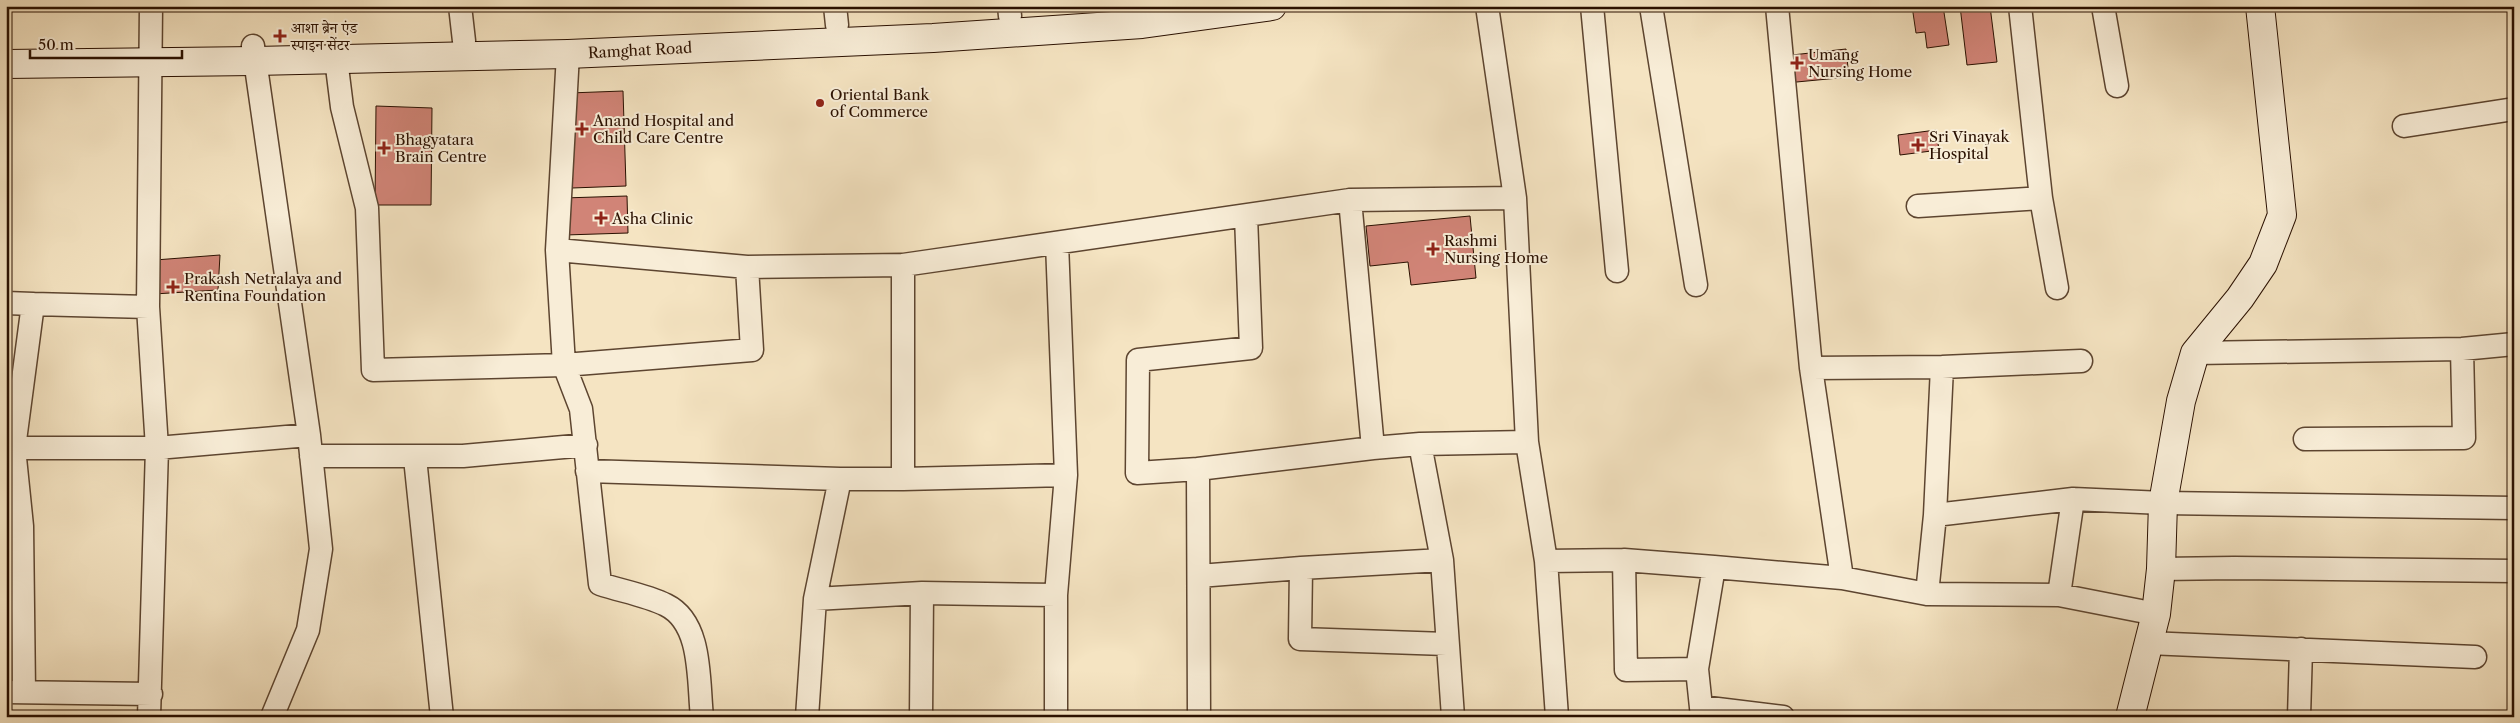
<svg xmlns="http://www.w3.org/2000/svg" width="2520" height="723" viewBox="0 0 2520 723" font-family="'Libre Caslon Text','Noto Serif Devanagari',serif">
<rect width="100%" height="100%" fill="#f5e4c2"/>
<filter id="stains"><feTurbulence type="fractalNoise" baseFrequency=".004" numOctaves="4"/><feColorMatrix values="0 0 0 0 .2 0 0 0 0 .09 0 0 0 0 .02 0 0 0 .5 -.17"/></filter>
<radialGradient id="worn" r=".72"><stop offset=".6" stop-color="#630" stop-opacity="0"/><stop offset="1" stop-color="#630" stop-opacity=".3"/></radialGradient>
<!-- building -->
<path fill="#d18477" stroke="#2a1000" d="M1895,6H1943L1949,45L1927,48L1925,32L1916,33L1912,6L1895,8Z
M1960,6H1990L1997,62L1967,65Z
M1846,49L1849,77L1786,83L1783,56Z
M623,91L626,186L572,188L569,93Z
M376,106L432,108L431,205H375Z
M1936,130L1939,150L1900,155L1898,135Z
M627,196L628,233L565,235L563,198Z
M1470,216L1476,278L1411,285L1408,262L1370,266L1366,226Z
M220,255L218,290L154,294L155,260Z"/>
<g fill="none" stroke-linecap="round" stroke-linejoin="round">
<!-- street casing -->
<g stroke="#5d4530" stroke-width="25">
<path id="street" d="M460,6L464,41
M835,6L837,25
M1009,6L1010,16
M1487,6L1515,198L1527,442L1546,561L1557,717
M1592,6L1617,271
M1651,6L1696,285
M1777,6L1811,368L1842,578L1927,594L2059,595L2156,614
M2020,6L2041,198L2057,288
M2103,6L2117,86
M253,46L309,435L321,549L308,630L272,717
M568,54L557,250L564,365L581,409L600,584C621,591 646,595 666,605C703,623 698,682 702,717
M336,59L342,107L367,208L373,370L564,365L752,350L747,267
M2404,126L2514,109
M1918,206L2041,198
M557,250L747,267L903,265V479H840L815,599L807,717
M903,265L1350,200
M6,303L33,304L14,448L22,526L24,692
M33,304L148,307
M2195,353L2462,349L2514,344
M1811,368L1942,367L2081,361
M2305,439L2464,438L2462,349
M6,448H157L309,435
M1373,448L1420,444
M311,456H463L586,445
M415,458L442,717
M1198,469L1137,473L1138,360L1251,348L1246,216
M587,471L840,479
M903,479L1066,475
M1935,515L2073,499L2163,503L2514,508
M1442,560L1301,568L1300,639L1446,644
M1624,560L1626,670L1697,669
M1546,561L1624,560L1714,567L1697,669L1702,717
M1714,567L1842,578
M2161,569L2234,568L2514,571
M1199,576L1301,568
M1927,594L1935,515L1942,367
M2059,595L2073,499
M815,599L922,593
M2148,643L2475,657
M6,692L151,694
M1701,707L1783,717
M149,717L157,448L148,307L151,6
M921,717L922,593L1056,595
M1056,717V595L1066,475L1057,243
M1199,717L1198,469L1373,448L1350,200L1515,198
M1453,717L1442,560L1420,444L1527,442
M2299,717L2301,649"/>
</g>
<!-- secondary casing -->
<g stroke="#2a1000" stroke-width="30">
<path id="secondary" d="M6,64L255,61L568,54L933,38L1142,24L1272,6
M2130,717L2156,614L2161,569L2163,503L2181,401L2195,353L2240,298L2263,264L2282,215L2260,6"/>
</g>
<!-- street -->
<use href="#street" stroke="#f8edd7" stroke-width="22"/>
<!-- secondary -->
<use href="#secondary" stroke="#f8edd7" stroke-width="28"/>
</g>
<!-- markers -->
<g fill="#8f2418" stroke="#f8edd7" stroke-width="2">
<path d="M277.5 28.5h5v5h5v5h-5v5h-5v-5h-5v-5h5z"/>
<path d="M1794.5 55.5h5v5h5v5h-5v5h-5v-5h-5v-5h5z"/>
<circle cx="820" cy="103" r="5"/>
<path d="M579.5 121.5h5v5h5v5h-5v5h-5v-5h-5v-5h5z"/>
<path d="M1915.5 137.5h5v5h5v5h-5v5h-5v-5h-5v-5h5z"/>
<path d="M381.5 140.5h5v5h5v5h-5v5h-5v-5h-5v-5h5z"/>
<path d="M598.5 210.5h5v5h5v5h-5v5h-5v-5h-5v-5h5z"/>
<path d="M1430.5 241.5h5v5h5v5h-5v5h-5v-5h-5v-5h5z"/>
<path d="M170.5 279.5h5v5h5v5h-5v5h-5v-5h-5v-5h5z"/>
</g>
<g text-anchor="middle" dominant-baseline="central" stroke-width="4" stroke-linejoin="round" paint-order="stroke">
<!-- poi labels -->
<g font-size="15" fill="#2a1000" stroke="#f8edd7" text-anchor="start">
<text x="291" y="27">आशा ब्रेन एंड<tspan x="291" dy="17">स्पाइन सेंटर</tspan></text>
<text x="1808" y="54">Umang<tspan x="1808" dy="17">Nursing Home</tspan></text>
<text x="830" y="94">Oriental Bank<tspan x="830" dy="17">of Commerce</tspan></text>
<text x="593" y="120">Anand Hospital and<tspan x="593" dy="17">Child Care Centre</tspan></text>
<text x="1929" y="136">Sri Vinayak<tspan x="1929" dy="17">Hospital</tspan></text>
<text x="395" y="139">Bhagyatara<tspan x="395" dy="17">Brain Centre</tspan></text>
<text x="612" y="218">Asha Clinic</text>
<text x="1444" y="240">Rashmi<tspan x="1444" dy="17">Nursing Home</tspan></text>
<text x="184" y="278">Prakash Netralaya and<tspan x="184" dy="17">Rentina Foundation</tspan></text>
</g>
<!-- street labels -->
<g font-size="15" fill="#2a1000" stroke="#f8edd7">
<text transform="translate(640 50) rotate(-3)">Ramghat Road</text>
</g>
</g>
<!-- margin -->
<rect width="2520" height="723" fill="none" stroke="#f5e4c2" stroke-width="25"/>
<rect x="8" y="8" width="2505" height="708" fill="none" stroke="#2a1000" stroke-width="2.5"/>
<rect x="12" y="12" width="2495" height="698" fill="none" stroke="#2a1000"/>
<!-- scale -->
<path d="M30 50v8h152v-8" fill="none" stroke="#2a1000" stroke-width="2.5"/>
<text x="38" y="50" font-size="15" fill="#2a1000" stroke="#f8edd7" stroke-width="4" paint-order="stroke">50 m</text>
<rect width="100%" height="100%" filter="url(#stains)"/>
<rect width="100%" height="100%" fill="url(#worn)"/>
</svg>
